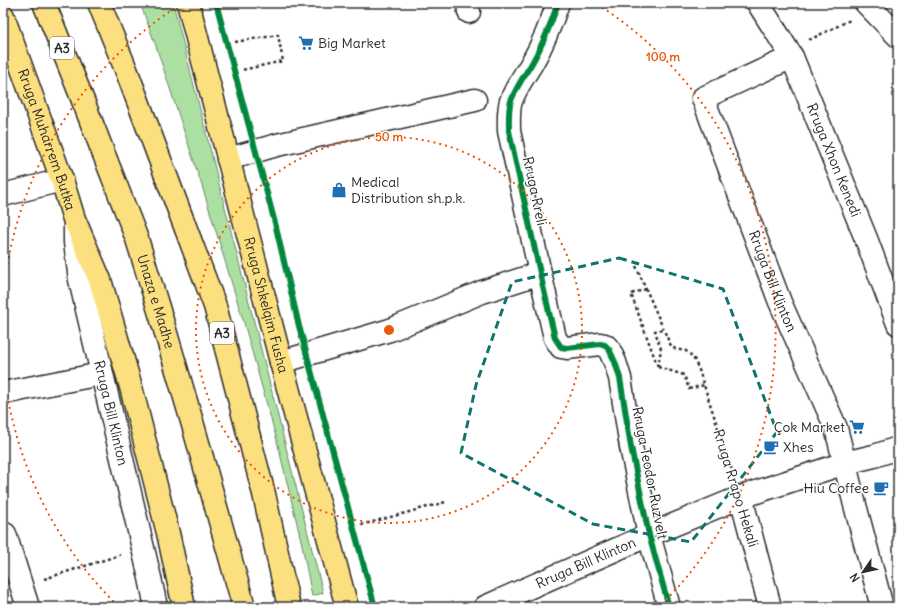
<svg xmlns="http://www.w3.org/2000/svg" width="901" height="610" viewBox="0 0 901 610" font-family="Delius,sans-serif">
<rect width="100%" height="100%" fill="#fff"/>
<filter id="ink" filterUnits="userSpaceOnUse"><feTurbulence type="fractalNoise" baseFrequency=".025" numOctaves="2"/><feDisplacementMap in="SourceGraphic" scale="8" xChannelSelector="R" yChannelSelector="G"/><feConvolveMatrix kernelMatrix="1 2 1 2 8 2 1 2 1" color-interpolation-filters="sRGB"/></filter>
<g filter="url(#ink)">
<!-- green -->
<path fill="#ace0a2" stroke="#6c8666" d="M140,3H173L323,593L312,596L301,540L276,437L244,323L203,189L156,46Z"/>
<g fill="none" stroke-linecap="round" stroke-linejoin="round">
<!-- minor casing -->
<g stroke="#2b2b2b" stroke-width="25">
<g id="minor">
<path d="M468,3L469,12"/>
<path d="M558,3C551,24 543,44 532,63C525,75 516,87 511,101C508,110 509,121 509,131L540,273L555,338L561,347L567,348L600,344L605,345L609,349L615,362L620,378L631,447L649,535L669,607"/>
<path id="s1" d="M758,3L792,57L867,241L898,324"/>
<path d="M866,3L898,36"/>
<path id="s2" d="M792,57L703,98L780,302L836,428L854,501L882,607"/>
<path d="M228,159L277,145L475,100"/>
<path d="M3,195L62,180"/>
<path id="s3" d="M75,224V242L80,280L150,578L156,607"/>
<path d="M281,362L390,330L482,292L540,273"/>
<path d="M3,393L101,374"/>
<path d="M741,497L770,607"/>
<path d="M5,534L28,607"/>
<path id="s4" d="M485,607L649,535L741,497L845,463L874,456L898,448"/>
</g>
</g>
<!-- major casing -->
<g stroke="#2b2b2b" stroke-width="25">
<g id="major">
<path id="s5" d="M188,3L281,362L347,607"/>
<path id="s6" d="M3,16L62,180L74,219L100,280L131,387L168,533L184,607"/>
</g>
</g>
<!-- highway casing -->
<g stroke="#2b2b2b" stroke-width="25">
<g id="highway">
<path id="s7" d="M44,3L80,93L137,239L165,330L193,425L244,607"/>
<path d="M99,3L127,72L183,221L215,306L241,406L264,494L289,607"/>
</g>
</g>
<!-- path -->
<path stroke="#2b2b2b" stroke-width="2.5" stroke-dasharray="3 3" stroke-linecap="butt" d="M809,40L850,20
M235,42L278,35L283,61L242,70
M636,266L670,344L675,349L686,351L693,357L699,370L733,474
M646,289L631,294L658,367
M658,367L684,375L689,389L704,385
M658,367L661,349L655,331L663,329
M361,525L446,502
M44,579L120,555"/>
<!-- minor -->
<use href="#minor" stroke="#fff" stroke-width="22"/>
<!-- major -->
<use href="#major" stroke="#fce080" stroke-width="22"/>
<!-- highway -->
<use href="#highway" stroke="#fce080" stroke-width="22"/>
<!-- cycleway casing -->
<g stroke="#fff" stroke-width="8">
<path id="cycleway" d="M216,3L275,223L299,326L375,607
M558,3C551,24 543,44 532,63C525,75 516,87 511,101C508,110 509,121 509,131L540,273L555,338L561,347L567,348L600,344L605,345L609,349L615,362L620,378L631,447L649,535L669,607"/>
</g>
<!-- cycleway -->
<use href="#cycleway" stroke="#00873e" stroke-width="6"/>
</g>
</g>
<!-- marked area -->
<path fill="none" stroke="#0f766e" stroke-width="3" stroke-dasharray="8 5" stroke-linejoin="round" d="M619,258L723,289L777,432L691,542L593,524L461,453L476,385L512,282Z"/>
<!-- distance rings -->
<g fill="none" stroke="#e8590c" stroke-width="2" stroke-dasharray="2 4">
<circle cx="389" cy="330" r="193"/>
<path d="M118 606A387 387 0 0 1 3 360M3 300A387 387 0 0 1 181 4M597 4A387 387 0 0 1 660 606"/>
</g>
<!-- icons -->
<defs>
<g id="supermarket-bare" transform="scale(1.2)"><path d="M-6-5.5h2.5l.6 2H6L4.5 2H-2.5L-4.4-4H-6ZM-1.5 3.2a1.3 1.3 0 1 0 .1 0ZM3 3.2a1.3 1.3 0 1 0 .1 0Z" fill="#1f6fb2" stroke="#fff" stroke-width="2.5" paint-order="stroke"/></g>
<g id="shop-bare" transform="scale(1.2)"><path d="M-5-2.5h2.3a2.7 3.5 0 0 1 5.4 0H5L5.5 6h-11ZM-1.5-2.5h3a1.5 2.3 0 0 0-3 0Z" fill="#1f6fb2" stroke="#fff" stroke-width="2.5" paint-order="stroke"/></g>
<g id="cafe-bare" transform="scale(1.2)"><path d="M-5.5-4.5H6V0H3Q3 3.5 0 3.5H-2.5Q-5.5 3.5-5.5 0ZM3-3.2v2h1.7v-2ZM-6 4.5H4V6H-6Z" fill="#1f6fb2" stroke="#fff" stroke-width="2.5" paint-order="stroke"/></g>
</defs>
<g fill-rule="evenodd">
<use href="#supermarket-bare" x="306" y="43"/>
<use href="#shop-bare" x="339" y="190"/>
<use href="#supermarket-bare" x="857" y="427"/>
<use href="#cafe-bare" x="771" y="447"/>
<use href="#cafe-bare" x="881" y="488"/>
</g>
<g text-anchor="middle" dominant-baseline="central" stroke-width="3" stroke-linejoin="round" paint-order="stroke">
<!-- shield labels -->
<g fill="#fff" stroke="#6b6b6b" stroke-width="1">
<rect x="50" y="37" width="24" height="22" rx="3"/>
<rect x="210" y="322" width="24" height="22" rx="3"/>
</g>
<g font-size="13" font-weight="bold" fill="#2b2b2b">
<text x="62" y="48">A3</text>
<text x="222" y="333">A3</text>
</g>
<!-- poi labels -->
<g font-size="14" fill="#2b2b2b" stroke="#fff" text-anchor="start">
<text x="318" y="43">Big Market</text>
<text x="351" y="182">Medical<tspan x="351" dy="16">Distribution sh.p.k.</tspan></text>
<text x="845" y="427" text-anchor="end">Çok Market</text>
<text x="783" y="447">Xhes</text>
<text x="869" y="488" text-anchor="end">Hiu Coffee</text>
</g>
<!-- street labels -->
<g font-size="14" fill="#2b2b2b" stroke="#fff">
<text stroke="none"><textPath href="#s6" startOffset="131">Rruga Muharrem Butka</textPath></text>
<text stroke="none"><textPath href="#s1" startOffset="175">Rruga Xhon Kenedi</textPath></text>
<text transform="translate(535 191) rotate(78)">Rruga Rreli</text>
<text stroke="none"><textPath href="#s2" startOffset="294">Rruga Bill Klinton</textPath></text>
<text stroke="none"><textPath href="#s7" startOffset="319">Unaza e Madhe</textPath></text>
<text stroke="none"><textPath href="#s5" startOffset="312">Rruga Shkelqim Fusha</textPath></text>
<text stroke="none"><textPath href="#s3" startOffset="193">Rruga Bill Klinton</textPath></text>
<text transform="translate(650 473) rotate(79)">Rruga Teodor Ruzvelt</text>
<text transform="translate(736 488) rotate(73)">Rruga Rrapo Hekali</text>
<text stroke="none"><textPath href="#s4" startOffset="110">Rruga Bill Klinton</textPath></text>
</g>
</g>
<circle cx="389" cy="330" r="6" fill="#e8590c" stroke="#fff" stroke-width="2"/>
<g font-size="12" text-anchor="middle" font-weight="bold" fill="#e8590c" stroke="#fff" stroke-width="3" stroke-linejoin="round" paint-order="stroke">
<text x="663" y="61">100 m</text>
<text x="389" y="141">50 m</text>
</g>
<!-- margin -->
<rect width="901" height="610" fill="none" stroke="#fff" stroke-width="16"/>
<rect x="8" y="8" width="885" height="594" fill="none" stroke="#2b2b2b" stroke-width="1.5" filter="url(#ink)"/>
<!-- north arrow -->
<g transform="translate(863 572) rotate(236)" stroke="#ffffff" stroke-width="3" paint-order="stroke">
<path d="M0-3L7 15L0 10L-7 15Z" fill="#2b2b2b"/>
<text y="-6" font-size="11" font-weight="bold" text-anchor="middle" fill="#2b2b2b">N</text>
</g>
</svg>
